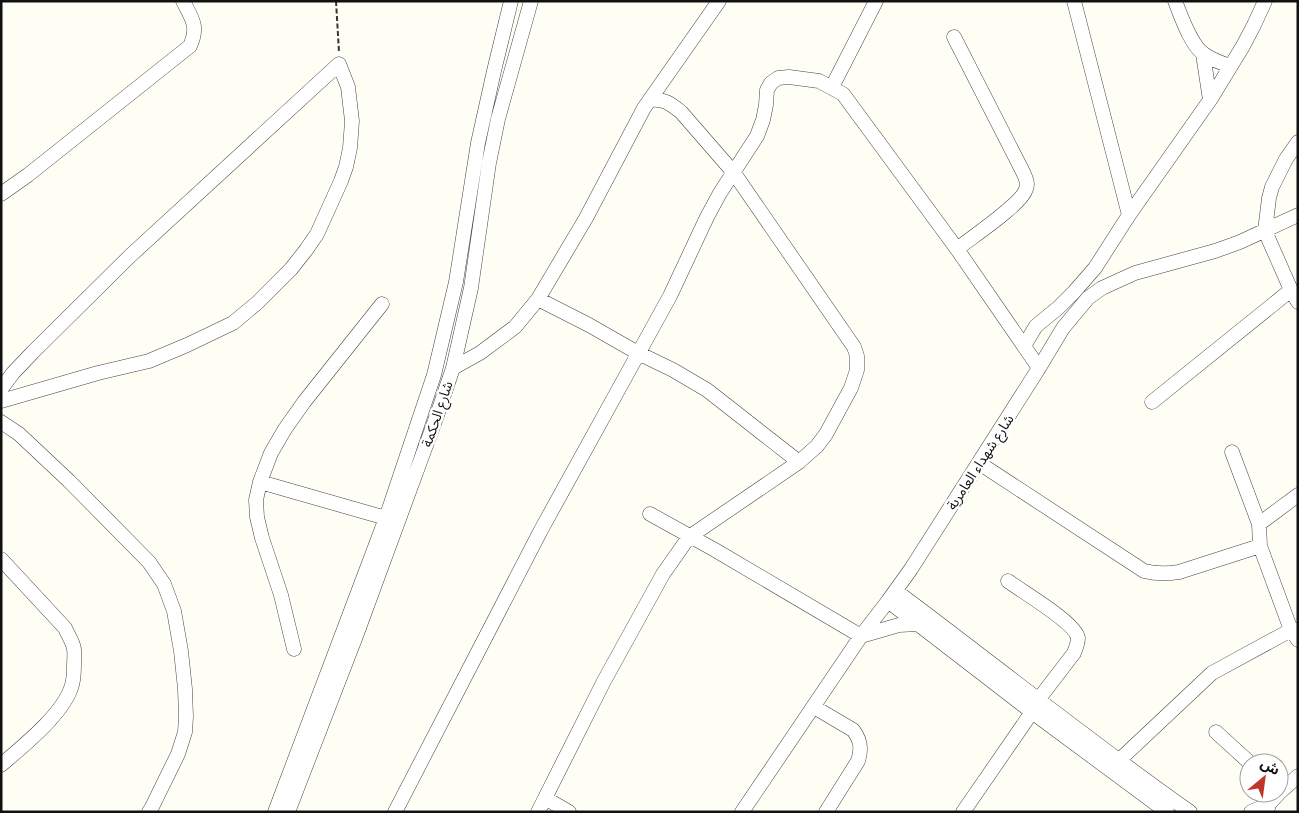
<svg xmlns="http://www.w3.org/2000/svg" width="1299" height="813" viewBox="0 0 1299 813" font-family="Merriweather,'Noto Sans Arabic',serif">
<rect width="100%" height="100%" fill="#fffef5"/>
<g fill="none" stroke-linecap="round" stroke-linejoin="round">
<!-- minor casing -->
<g stroke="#444" stroke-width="15">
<path id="minor" d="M1074,1L1129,215
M1175,1C1181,16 1191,46 1204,54C1212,60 1221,63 1230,66
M954,37L1022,170C1024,175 1029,182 1026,189C1022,204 972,237 957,249
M1203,54L1210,100
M832,87L876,1
M1298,142L1286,159L1272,187L1269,198L1265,231L1291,290L1298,302
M1,194L28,175L190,46C199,26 192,19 183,1
M538,299L589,325L638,353L673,370L707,390L799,462
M1024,346L1036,326L1058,308L1074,292L1095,268L1129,215L1210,100L1243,46L1254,25L1265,1
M453,368L480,353L515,327L538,299L586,218L644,108L719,1
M1,389L13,373L33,352L130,256L339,64L348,87L352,121L350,148L346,167L341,181L317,234L306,250L291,269L257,303L233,323L187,345L149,361L98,373L1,401
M1152,402L1291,290
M1,422L19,434L69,481L149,562L164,584L174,611L181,651L185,689L186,717L185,732L178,754L151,809L149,812
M1232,452L1259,524L1260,546L1291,630L1298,640
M979,463L1144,571C1156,574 1167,574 1179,572L1260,546
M260,482L386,518
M650,514L715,550L861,636L899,625L918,624
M1259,524L1298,495
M1,559L65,628C68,635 73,642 74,649C75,654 74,660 74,665C74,672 74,681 71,688C62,715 23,746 1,765
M896,591C994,664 1089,741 1190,812
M888,601L1032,712L1167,812
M294,649L281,595L262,538L257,517L256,500L260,482L271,453L285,429L304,402L382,304
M814,707L853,730C861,740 862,749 858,761L826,812
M1216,732L1250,763
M1113,766L1212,673L1291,630H1298
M1279,793L1298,776
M545,798L569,812
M275,812L386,518L434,375L456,282L478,143L494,71L511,1
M288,812L356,636L435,421L453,368L471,288L489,163L498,119L531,1
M395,812L541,530L670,296L707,217L720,193L757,136L763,120L766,105L767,90L771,83L778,78L789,77L819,81L843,94L957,249L1039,368
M538,812L604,681L663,574L689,537L799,462L817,446L826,434L851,388L857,370V356L854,347L734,173L681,112C671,104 664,98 650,100
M742,812L861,636L888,601L911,569L1039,368L1063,328L1088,298L1102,288L1135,273L1215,251L1240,242L1298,215
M963,812L1032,712L1038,700L1074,653C1076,648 1078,643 1078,638C1076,623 1021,591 1008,581
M1251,812L1269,804
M1267,812L1269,804L1279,793"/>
</g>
<!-- path -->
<path stroke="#333" stroke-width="2" stroke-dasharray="5 2.5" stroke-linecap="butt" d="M336,1L339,52"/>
<!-- minor -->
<use href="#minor" stroke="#fff" stroke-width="14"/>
</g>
<g text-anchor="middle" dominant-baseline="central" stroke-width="5" stroke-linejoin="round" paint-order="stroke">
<!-- street labels -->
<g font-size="14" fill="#111" stroke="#fff">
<text transform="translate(437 414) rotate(-71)">شارع الحكمة</text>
<text transform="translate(980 462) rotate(-57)">شارع شهداء العامرية</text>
</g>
</g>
<!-- border -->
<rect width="1299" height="813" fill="none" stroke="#111111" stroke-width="5"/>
<!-- north arrow -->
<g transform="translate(1264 778) rotate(29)"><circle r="24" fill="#ffffff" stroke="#a0a0a0"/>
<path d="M0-4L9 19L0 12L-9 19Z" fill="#c0352a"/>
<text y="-8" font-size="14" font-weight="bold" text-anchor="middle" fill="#111111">ش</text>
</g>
</svg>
